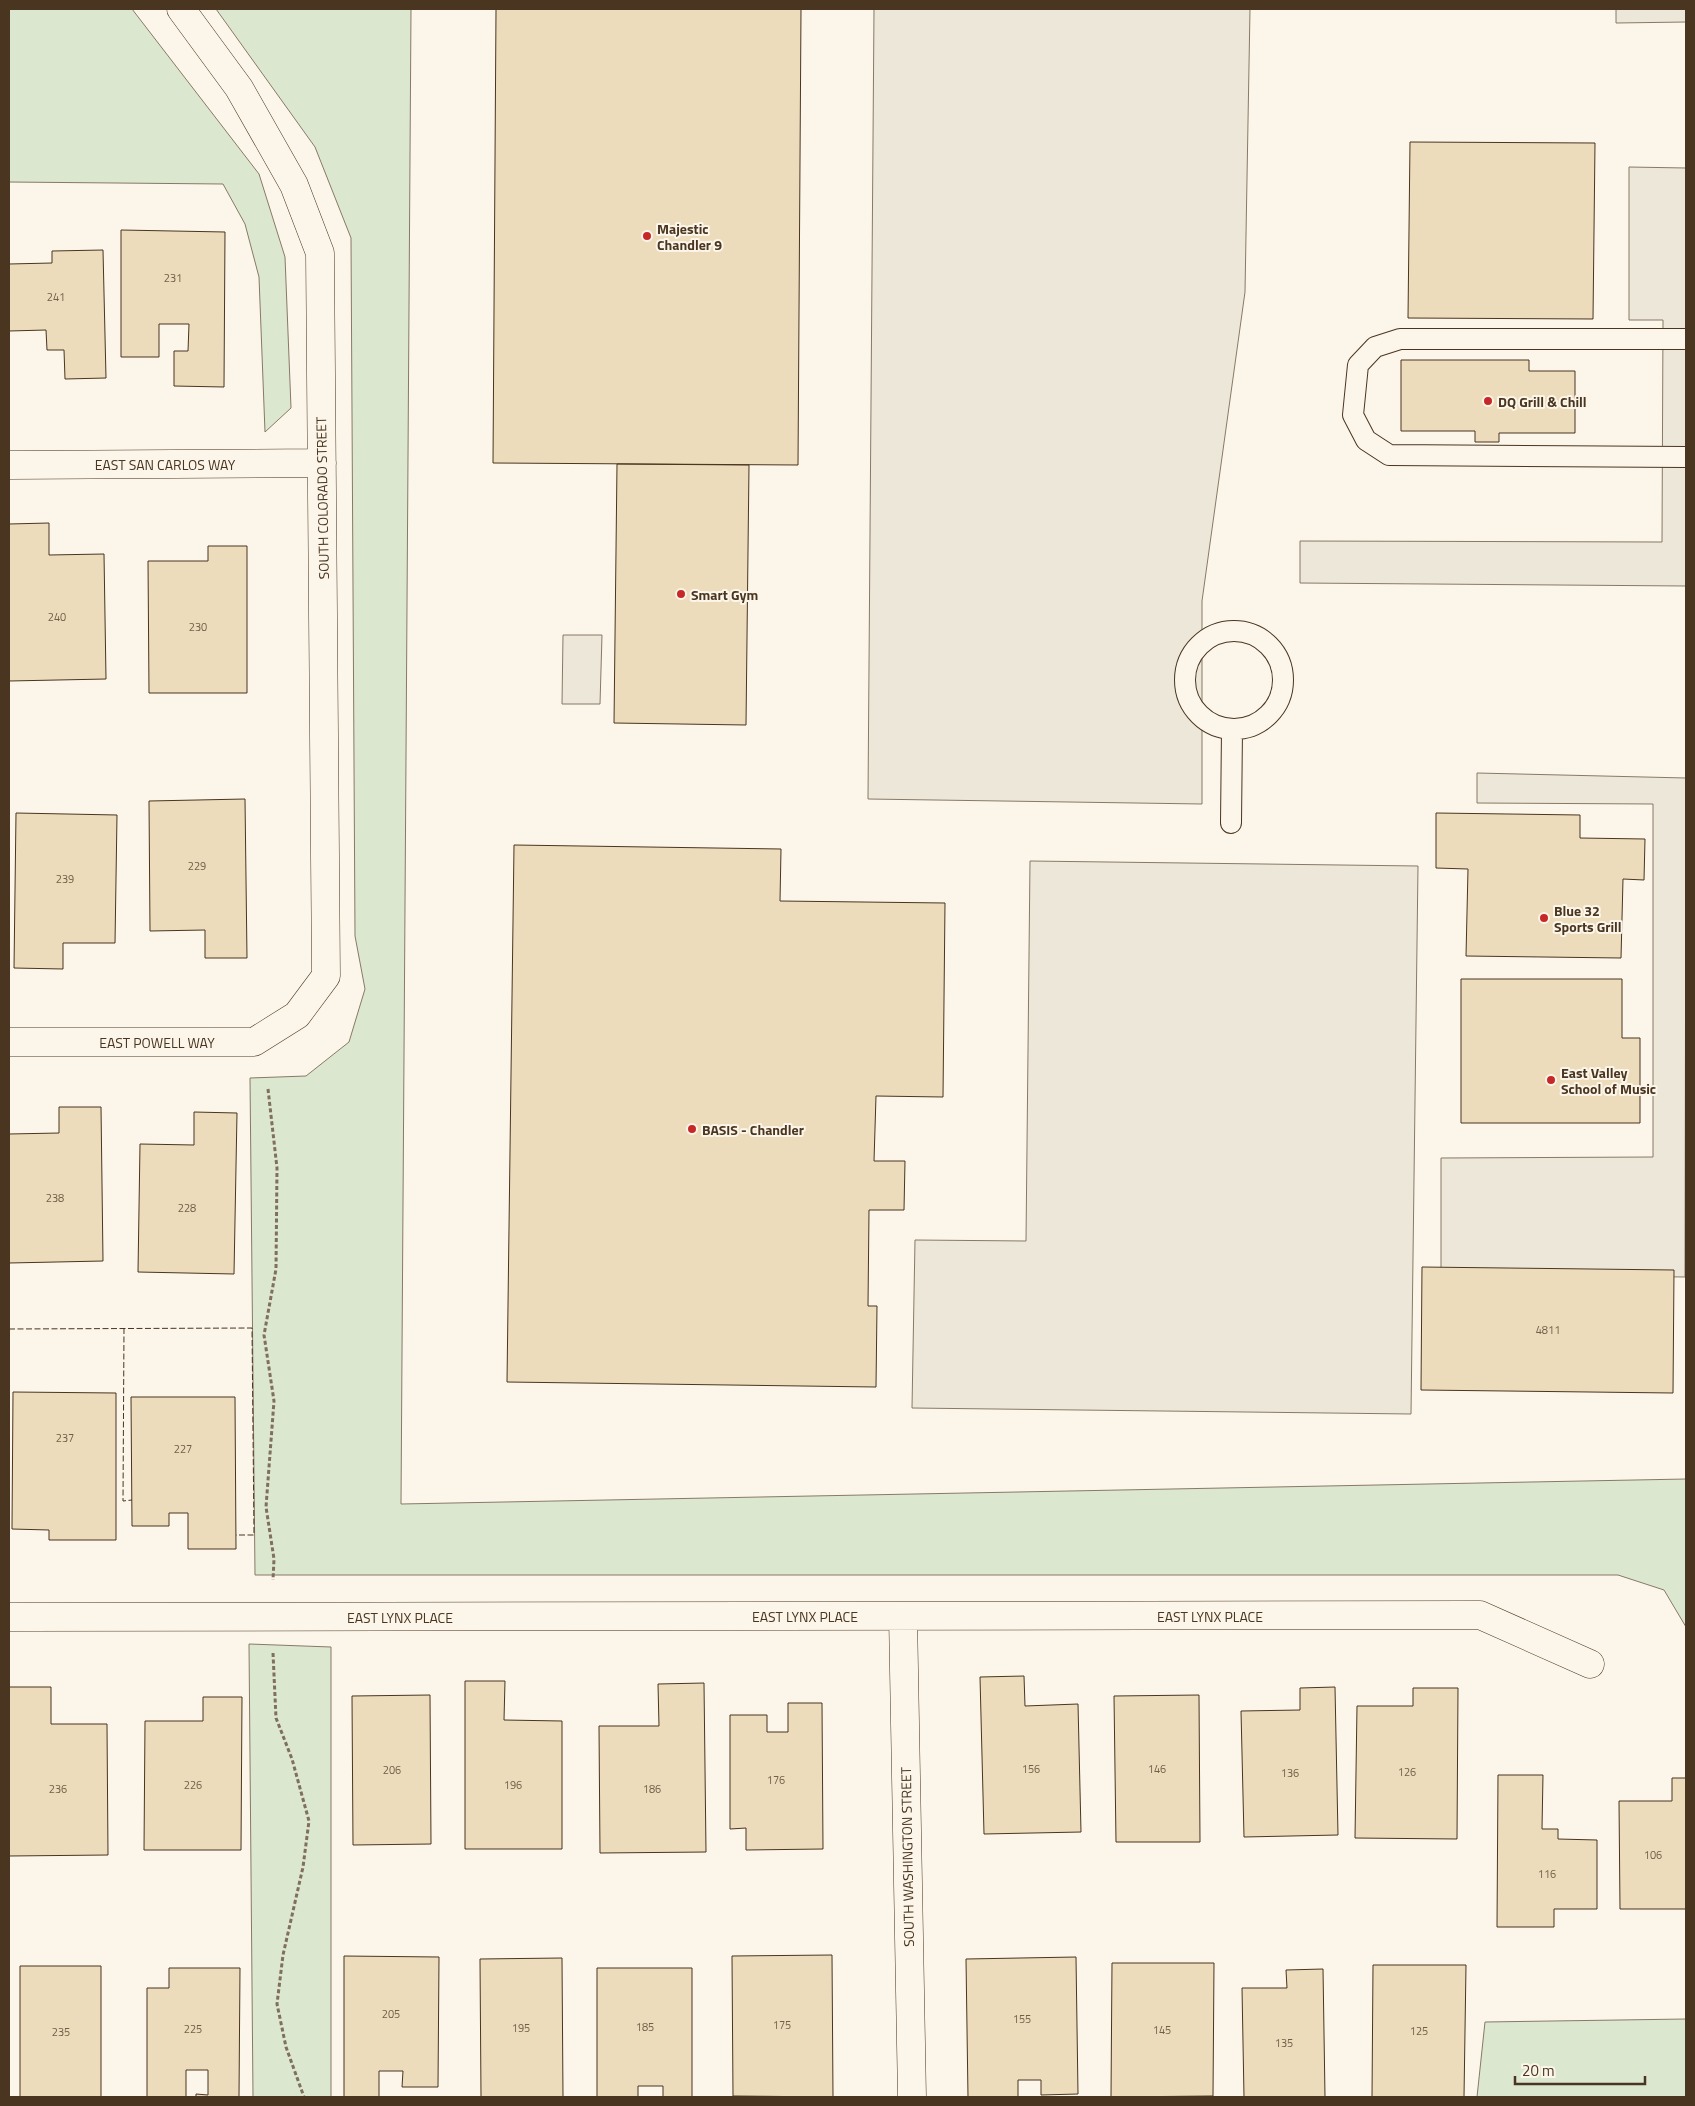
<svg xmlns="http://www.w3.org/2000/svg" width="1695" height="2106" viewBox="0 0 1695 2106" font-family="'Titillium Web',sans-serif">
<rect width="100%" height="100%" fill="#fbf6e9"/>
<!-- green -->
<path fill="#dce7d0" stroke="#887966" d="M9,9H132L259,174L285,257L291,408L265,432L259,277L245,224L223,184L9,182Z
M216,9H411L401,1504L1686,1479V1627L1664,1590L1618,1575H255L250,1078L306,1076L349,1042L365,989L355,936L351,238L315,147Z
M249,1644L331,1647V2097H253Z
M1686,2019V2097H1477L1485,2022Z"/>
<!-- parking -->
<path fill="#ede7d9" stroke="#887966" d="M874,9H1250L1245,292L1202,601V804L868,799Z
M1616,9H1686V22L1616,23Z
M1629,167L1686,168V586L1300,583V541L1662,542L1663,320H1629Z
M563,635H602L600,704H562Z
M1477,773L1686,778L1685,1277L1441,1274V1158L1653,1157V804L1477,803Z
M1030,861L1418,866L1411,1414L912,1408L915,1240L1026,1241Z"/>
<!-- building -->
<path fill="#ecdcbc" stroke="#4a3520" d="M496,9H801L798,465L493,463Z
M1410,142L1595,143L1593,319L1408,318Z
M121,230L225,232L224,387L174,386V351H188L189,324H159V357H121Z
M103,250L106,378L65,379L64,350H47L46,330L9,331V264L52,263V251Z
M1401,360H1529V371H1575V433H1499V442H1475V431H1401Z
M617,464L749,465L746,725L614,723Z
M49,523V555L104,554L106,679L9,681V524Z
M208,546H247V693H149L148,561H208Z
M245,799L247,958H205V930L150,931L149,801Z
M16,813L117,815L115,943H63V969L14,968Z
M1436,813L1580,815V838L1645,839L1644,880L1623,879L1621,958L1466,956L1468,869L1436,868Z
M514,845L781,849L780,901L945,903L943,1097L876,1096L874,1161H905L904,1210H869L868,1306H877L876,1387L507,1382Z
M1461,979H1622V1038H1640V1123H1461Z
M59,1107H101L103,1261L9,1263V1134L59,1133Z
M194,1112L237,1113L234,1274L138,1272L140,1144L194,1145Z
M1422,1267L1674,1270L1673,1393L1421,1390Z
M13,1392L116,1393V1540H49V1530L12,1529Z
M131,1397H235L236,1549H188V1513H169V1526H132Z
M1024,1676L1025,1706L1078,1704L1081,1832L984,1834L980,1677Z
M465,1681H505L504,1720L562,1721V1849H465Z
M704,1683L706,1852L600,1853L599,1726H659L658,1684Z
M9,1687H51V1724H107L108,1855L9,1856Z
M1335,1687L1338,1835L1244,1837L1241,1711L1300,1710V1688Z
M1413,1688H1458L1457,1839L1355,1838L1357,1706H1413Z
M430,1695L431,1844L353,1845L352,1696Z
M1199,1695L1200,1842H1116L1114,1696Z
M203,1697H242L241,1850H144L145,1721H203Z
M788,1703H822L823,1849L746,1850V1828L730,1829V1715H767V1732H788Z
M1498,1775H1543L1542,1829H1558V1839L1597,1840V1909H1554V1927H1497Z
M1672,1778H1686V1909H1620L1619,1801H1672Z
M832,1955L833,2097L733,2096L732,1956Z
M344,1956L439,1957L438,2087H402L403,2071H379V2097H344Z
M1076,1957L1078,2094L1041,2095V2080H1018V2097H968L966,1959Z
M562,1958L563,2097H481L480,1959Z
M1112,1963H1214L1213,2096L1111,2097Z
M1373,1965H1466L1464,2097H1372Z
M20,1966H101V2097H20Z
M169,1968H240L239,2097H196V2094L208,2095V2070H186V2097H147V1988H169Z
M597,1968H692V2097H663V2086H638V2097H597Z
M1323,1969L1325,2097H1244L1242,1988H1287L1286,1970Z"/>
<g fill="none" stroke-linecap="round" stroke-linejoin="round">
<!-- service casing -->
<g stroke="#4a3520" stroke-width="22">
<path id="service" d="M1686,339H1400L1375,347L1358,365L1353,415L1366,440L1389,455L1686,457
M1185 680a49 49 0 1 1 98 0a49 49 0 1 1-98 0Z
M1231,823L1232,730"/>
</g>
<!-- minor casing -->
<g stroke="#4a3520" stroke-width="29">
<path id="minor" d="M9,465L322,463
M9,1042H254L297,1015L326,976L320,253L294,185L239,88L181,9
M903,1616L912,2097
M9,1617L1480,1615L1590,1664"/>
</g>
<!-- path -->
<path stroke="#7f6f5c" stroke-width="3" stroke-dasharray="4 2.5" stroke-linecap="butt" d="M268,1089L277,1168L276,1269L264,1335L274,1401L266,1507L274,1559L273,1580
M273,1653L276,1718L292,1759L309,1821L303,1867L283,1955L277,2004L286,2047L304,2097"/>
<!-- service -->
<use href="#service" stroke="#fbf6e9" stroke-width="20"/>
<!-- minor -->
<use href="#minor" stroke="#fbf6e9" stroke-width="28"/>
<!-- fence -->
<path stroke="#4a3520" stroke-width="1" stroke-dasharray="6 2.5" stroke-linecap="butt" d="M124,1328L123,1501L132,1500
M9,1329L252,1328L254,1535H236"/>
</g>
<!-- markers -->
<g fill="#c62828" stroke="#fbf6e9" stroke-width="2">
<circle cx="647" cy="236" r="5"/>
<circle cx="1488" cy="401" r="5"/>
<circle cx="681" cy="594" r="5"/>
<circle cx="1544" cy="918" r="5"/>
<circle cx="1551" cy="1080" r="5"/>
<circle cx="692" cy="1129" r="5"/>
</g>
<g text-anchor="middle" dominant-baseline="central" stroke-width="4" stroke-linejoin="round" paint-order="stroke">
<!-- number labels -->
<g font-size="11" fill="#725f47">
<text x="173" y="278">231</text>
<text x="56" y="297">241</text>
<text x="57" y="617">240</text>
<text x="198" y="627">230</text>
<text x="197" y="866">229</text>
<text x="65" y="879">239</text>
<text x="55" y="1198">238</text>
<text x="187" y="1208">228</text>
<text x="1548" y="1330">4811</text>
<text x="65" y="1438">237</text>
<text x="183" y="1449">227</text>
<text x="1031" y="1769">156</text>
<text x="1157" y="1769">146</text>
<text x="392" y="1770">206</text>
<text x="1407" y="1772">126</text>
<text x="1290" y="1773">136</text>
<text x="776" y="1780">176</text>
<text x="193" y="1785">226</text>
<text x="513" y="1785">196</text>
<text x="58" y="1789">236</text>
<text x="652" y="1789">186</text>
<text x="1653" y="1855">106</text>
<text x="1547" y="1874">116</text>
<text x="391" y="2014">205</text>
<text x="1022" y="2019">155</text>
<text x="782" y="2025">175</text>
<text x="645" y="2027">185</text>
<text x="521" y="2028">195</text>
<text x="193" y="2029">225</text>
<text x="1162" y="2030">145</text>
<text x="1419" y="2031">125</text>
<text x="61" y="2032">235</text>
<text x="1284" y="2043">135</text>
</g>
<!-- poi labels -->
<g font-size="14" font-weight="bold" fill="#4a3520" stroke="#fbf6e9" text-anchor="start">
<text x="657" y="228">Majestic<tspan x="657" dy="16">Chandler 9</tspan></text>
<text x="1498" y="401">DQ Grill &amp; Chill</text>
<text x="691" y="594">Smart Gym</text>
<text x="1554" y="910">Blue 32<tspan x="1554" dy="16">Sports Grill</tspan></text>
<text x="1561" y="1072">East Valley<tspan x="1561" dy="16">School of Music</tspan></text>
<text x="702" y="1129">BASIS - Chandler</text>
</g>
<!-- street labels -->
<g font-size="14" fill="#4a3520" stroke="#fbf6e9">
<text x="165" y="464">EAST SAN CARLOS WAY</text>
<text transform="translate(322 498) rotate(-91)">SOUTH COLORADO STREET</text>
<text x="157" y="1042">EAST POWELL WAY</text>
<text x="805" y="1616">EAST LYNX PLACE</text>
<text x="1210" y="1616">EAST LYNX PLACE</text>
<text x="400" y="1617">EAST LYNX PLACE</text>
<text transform="translate(907 1857) rotate(-91)">SOUTH WASHINGTON STREET</text>
</g>
</g>
<!-- border -->
<rect width="1695" height="2106" fill="none" stroke="#4a3520" stroke-width="20"/>
<!-- scale -->
<path d="M1515 2076v8h130v-8" fill="none" stroke="#4a3520" stroke-width="2.5"/>
<text x="1522" y="2076" font-size="15" fill="#4a3520" stroke="#fbf6e9" stroke-width="4" paint-order="stroke">20 m</text>
</svg>
